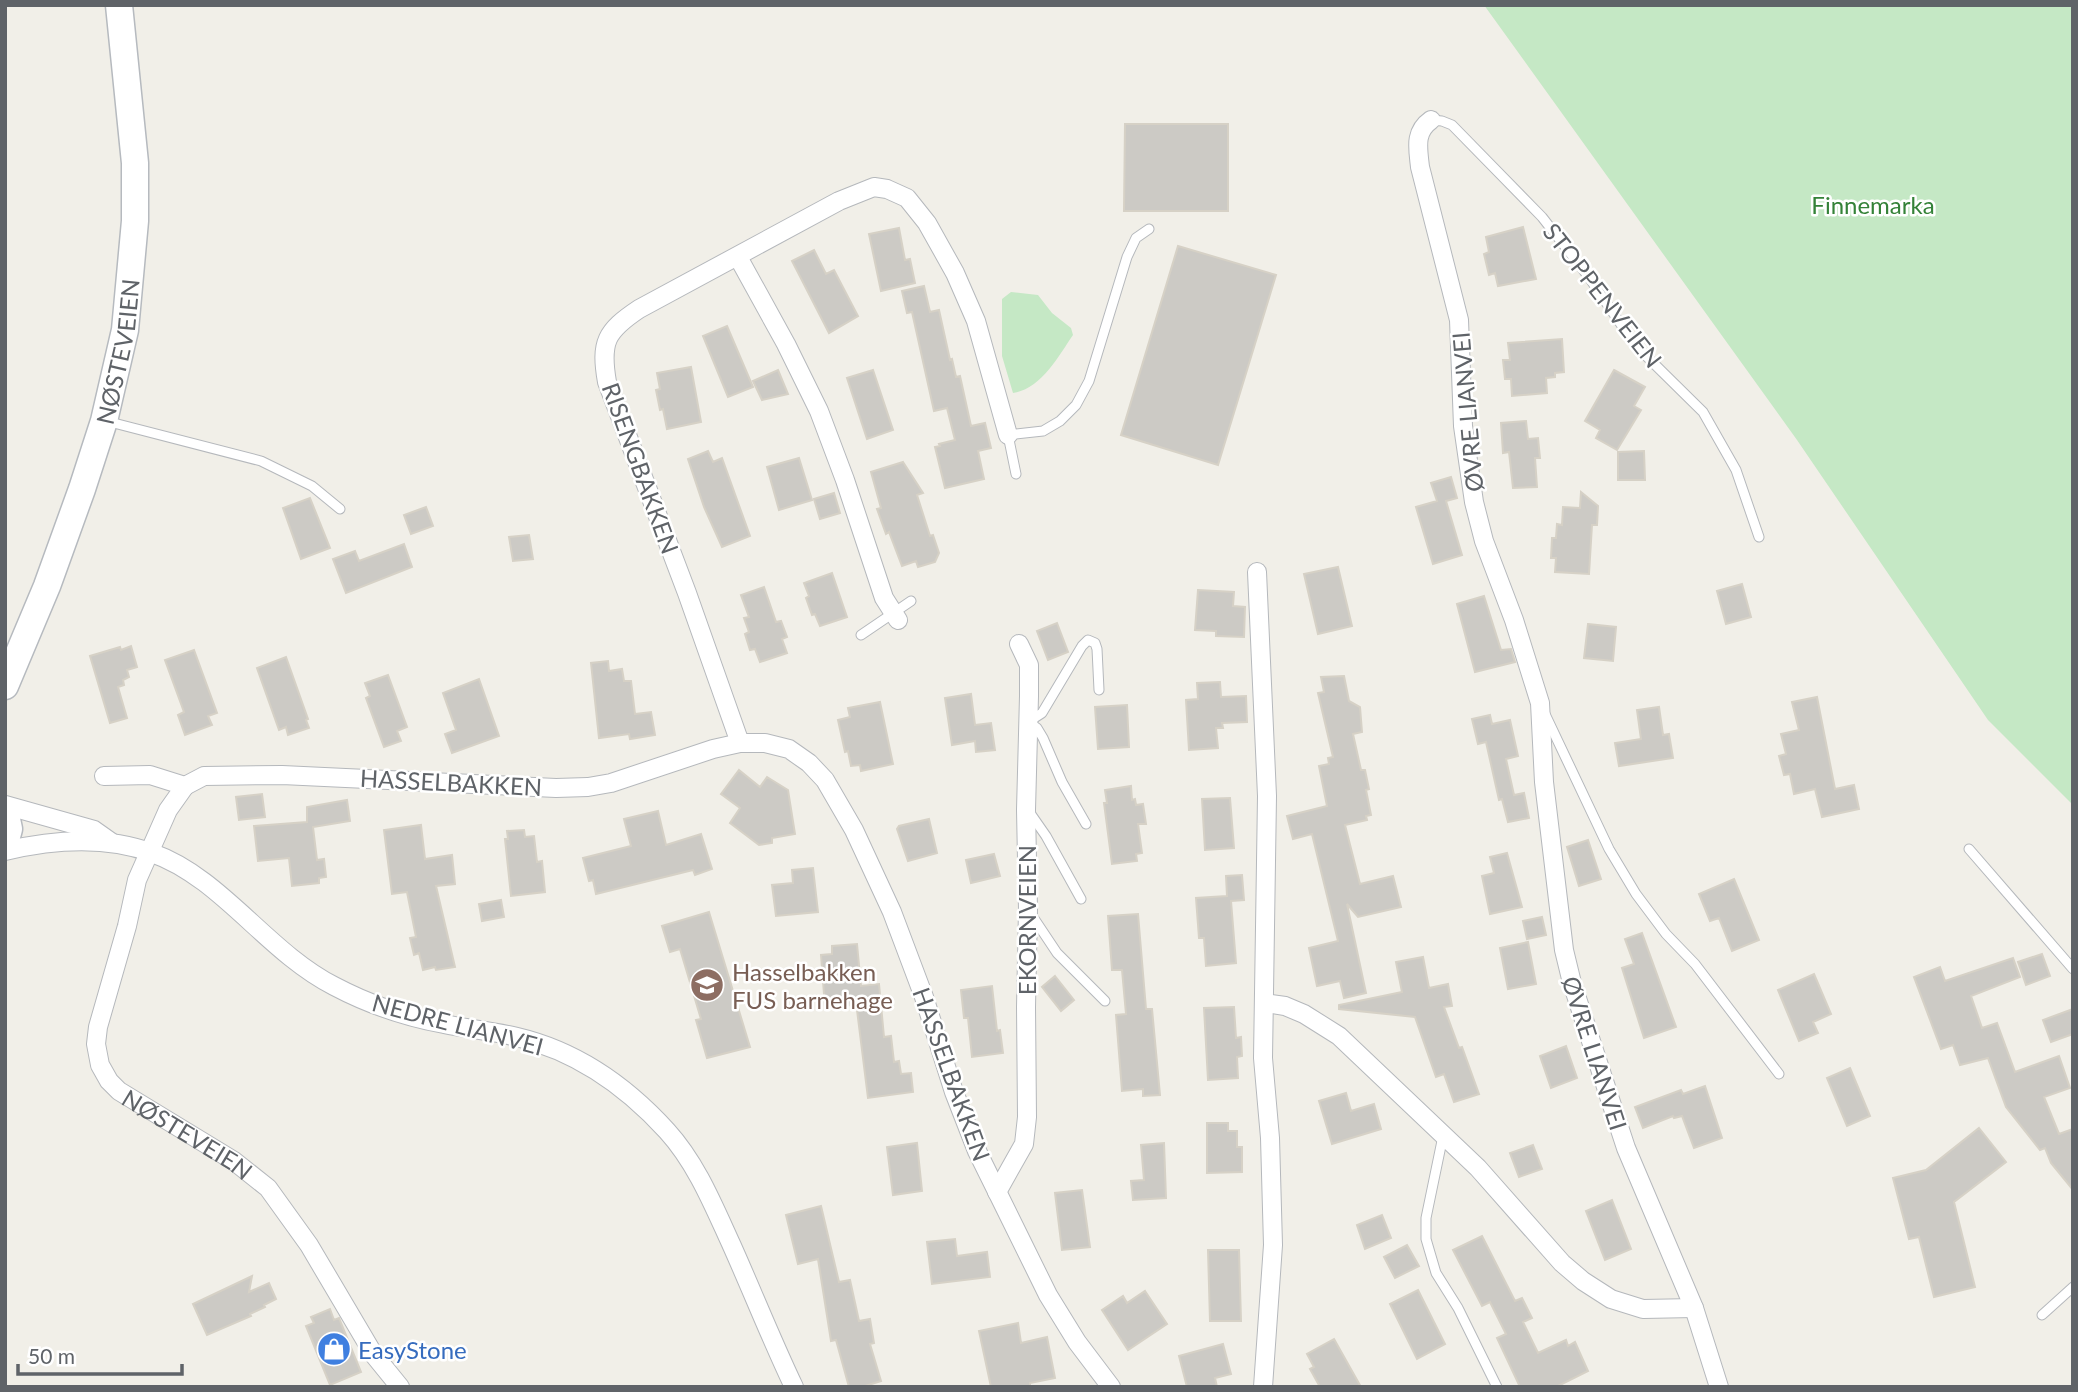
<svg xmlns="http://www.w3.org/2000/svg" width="2078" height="1392" viewBox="0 0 2078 1392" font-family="Lato,sans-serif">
<rect width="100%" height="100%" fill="#f1efe8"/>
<!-- green -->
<path fill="#c5e8c5" d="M1484,5H2073V805L1988,720L1797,440Z
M1011,292L1038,295L1052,313L1071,328L1073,335C1058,357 1041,389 1013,393L1002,356V299Z"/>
<!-- building -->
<path fill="#cccac5" stroke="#d6d1c6" stroke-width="2" d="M1125,124H1228V211H1124Z
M1523,227L1536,279L1498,286L1495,273L1489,275L1484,254L1489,252L1486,237Z
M899,228L905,260L910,259L915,283L881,291L869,234Z
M1178,246L1276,275L1218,465L1121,435Z
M814,250L826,274L834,270L858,316L829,333L792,261Z
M924,286L930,312L939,310L950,360L952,359L956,377L960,376L971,426L985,423L991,448L978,451L984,479L945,488L935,447L940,446L939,444L955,440L947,408L934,411L912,312L907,313L902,291Z
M727,326L753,387L728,397L703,336Z
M1562,339L1564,372L1555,373V377L1546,378L1547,393L1512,396L1511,379H1505L1503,360H1510L1508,343Z
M691,367L701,422L667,429L663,409L660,410L656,390L660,389L657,373Z
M778,370L788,394L762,400L753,381Z
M873,370L893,430L867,439L847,378Z
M1614,370L1645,387L1634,406L1641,410L1617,450L1596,438L1600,430L1585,421Z
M1526,421L1528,439L1538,438L1540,458H1535L1537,487L1513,488L1509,452L1503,453L1501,423Z
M708,451L713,462L722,458L750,536L722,547L704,507L688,459Z
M1644,451L1645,480H1618V452Z
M799,458L812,500L779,510L767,467Z
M903,462L923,493L917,495L930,536L933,535L939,553L935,562L918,567L916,561L902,566L889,532L886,534L877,509L881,508L871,472Z
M1451,477L1457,498L1446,501L1462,555L1433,564L1416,507L1437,501L1431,483Z
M1581,492L1598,506L1597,525H1592L1589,574L1555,572L1556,558H1551L1552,538H1556L1557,524L1562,525L1563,507L1580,508Z
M834,493L840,513L820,519L814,499Z
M310,498L330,548L301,559L283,508Z
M426,507L433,526L411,534L404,515Z
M529,535L533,559L513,561L509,537Z
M404,544L412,567L346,593L333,559L355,551L359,561Z
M1338,567L1352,626L1318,634L1304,574Z
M832,573L847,617L820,626L815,614L812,615L806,598L809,596L804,583Z
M1742,584L1751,617L1726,624L1717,591Z
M764,587L776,622L781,621L787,637L782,639L787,653L760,662L755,649L750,650L745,634L749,632L744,618L749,617L741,595Z
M1198,590L1234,592L1233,606L1245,607L1244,637L1216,636V631L1195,630Z
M1484,596L1501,650L1511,649L1515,662L1475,672L1457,604Z
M1057,623L1068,652L1048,660L1037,631Z
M1588,624L1616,627L1613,661L1584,658Z
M131,646L137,667L127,670L129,677L123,680L124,685L118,687L127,718L110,723L90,656L120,647L121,650Z
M194,650L217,713L208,716L212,725L185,735L178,715L184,712L165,660Z
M286,657L308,719L306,720L309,728L288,735L286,727L279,730L257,668Z
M608,661L609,671L622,669L624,681H631L635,714L651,712L655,735L630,739L629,734L599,738L591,663Z
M388,675L407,727L397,731L401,741L384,747L366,698L370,696L365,683Z
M1344,676L1349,701L1360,707L1362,732L1353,734L1361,770H1365L1369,789L1366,790L1371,815L1366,816L1367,820L1345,825L1360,884L1393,876L1401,907L1358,917L1347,904L1366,993L1344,998L1340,981L1317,986L1309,948L1338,941L1312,834L1293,839L1287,816L1327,806L1319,766L1329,764L1328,758L1333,757L1318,693L1324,692L1321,677Z
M479,679L499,736L452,753L445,734L456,730L443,693Z
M1220,682L1221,697L1246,696L1247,722L1222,723L1223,728H1216L1218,748L1189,750L1186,700L1198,699L1197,683Z
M971,694L975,725L991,723L995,750L976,752L975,741L952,745L945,698Z
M1817,697L1835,789L1854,785L1859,809L1822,817L1815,789L1794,794L1790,774L1784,775L1779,756L1786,754L1781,734L1799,730L1792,702Z
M880,702L893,764L861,771L860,765L851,766L848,751L845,752L838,720L850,717L848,708Z
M1127,705L1129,747L1098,749L1095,707Z
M1659,707L1663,735L1669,734L1673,758L1619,766L1615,743L1641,739L1637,710Z
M1490,715L1492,724L1510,720L1518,756L1506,759L1514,795L1524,793L1529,818L1508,822L1502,799L1499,800L1486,742L1478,744L1472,719Z
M739,770L760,787L767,777L788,790L795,834L772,838V843L759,845L730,823L740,808L721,794Z
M1131,786L1132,800L1135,799L1136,805L1143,804L1146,824H1138L1142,853L1136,854L1137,861L1112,864L1104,803H1107L1105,790Z
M262,794L265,817L239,820L236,797Z
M1230,798L1234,848L1205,850L1202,799Z
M347,800L350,821L313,827L317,860L324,859L326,877L319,878V883L292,886L289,858L258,861L254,826L307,822V807Z
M658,811L666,845L701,834L712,869L695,875L693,870L596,894L593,880L589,881L583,858L631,846L624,819Z
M929,819L937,853L908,861L897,829L899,826Z
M421,825L425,859L452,855L455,884L436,886L455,967L436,970L435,967L423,970L419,953L414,955L410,938L416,937L407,892L392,894L384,830Z
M524,830L525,837L534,836L537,862L542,861L545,892L511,896L505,839H508L507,831Z
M1588,840L1601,879L1579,886L1567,847Z
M1507,853L1522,907L1490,914L1482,876L1494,873L1490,857Z
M994,854L1000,876L971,883L966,860Z
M813,868L818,912L776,916L772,885L793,883L792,870Z
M1242,875L1244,900L1231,901L1236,963L1206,966L1204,938H1199L1196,898L1227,896L1226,876Z
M1734,879L1759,940L1732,951L1719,918L1710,921L1699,894Z
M501,900L504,917L482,921L479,904Z
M709,912L750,1047L707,1058L696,1020L701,1019L680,949L670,952L662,926Z
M1138,914L1146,1009H1152L1160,1095L1143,1096V1089L1122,1091L1116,1015L1126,1014L1122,970H1112L1108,916Z
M1542,917L1546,935L1527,939L1523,921Z
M1642,933L1676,1027L1644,1038L1622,968L1634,964L1625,939Z
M1528,942L1536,984L1508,989L1500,948Z
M857,944L861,986L879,984L884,1037L891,1036L894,1062L899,1061L901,1074L911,1073L913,1092L868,1098L857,1010H853V1005L825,1007L821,955L832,954V946Z
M2042,954L2050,976L2026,985L2018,962Z
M1423,957L1429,988L1448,984L1452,1006L1444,1007L1459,1048L1462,1047L1479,1094L1454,1102L1444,1074L1436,1077L1415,1017L1339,1009V1005L1402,992L1396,962Z
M2013,958L2020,977L1971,996L1982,1028L1997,1023L2015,1072L2059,1056L2070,1088L2044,1097L2059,1134L2073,1129V1190L2051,1163L2045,1148L2040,1150L2006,1107L1988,1058L1960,1065L1953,1045L1941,1049L1914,977L1940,967L1945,981Z
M1814,974L1831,1014L1813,1022L1818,1033L1799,1041L1778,990Z
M1055,976L1074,1000L1061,1011L1042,987Z
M992,986L997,1031L1000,1030L1003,1053L972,1057L968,1018H964L961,990Z
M1234,1007L1236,1038L1241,1037L1242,1056L1237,1057L1238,1078L1208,1080L1204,1008Z
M2073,1009V1034L2051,1042L2043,1020Z
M1566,1046L1577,1078L1551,1088L1540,1056Z
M1850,1068L1870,1116L1847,1126L1827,1078Z
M1705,1086L1722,1138L1694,1148L1682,1116L1674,1118L1673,1116L1643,1128L1635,1107L1681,1090L1683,1094Z
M1346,1093L1351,1111L1374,1104L1381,1129L1332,1144L1319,1101Z
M1207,1123H1228V1131H1237V1147H1242V1172L1207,1173Z
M1979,1128L2006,1162L1954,1202L1975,1287L1934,1297L1919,1237L1909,1239L1893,1178L1926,1170Z
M917,1143L922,1191L893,1195L887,1147Z
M1164,1143L1166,1198L1133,1200L1131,1181L1144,1180L1141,1145Z
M1533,1145L1542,1169L1519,1177L1510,1153Z
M1082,1190L1090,1247L1062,1250L1055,1193Z
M1612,1200L1631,1249L1605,1260L1586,1211Z
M821,1206L839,1282L850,1280L859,1321L870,1319L874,1343L870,1344L881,1381L862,1387H849L836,1340L831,1341L818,1259L798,1264L786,1215Z
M1382,1215L1391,1238L1365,1249L1357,1225Z
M1482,1236L1515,1301L1522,1298L1532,1318L1523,1322L1538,1353L1566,1340L1568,1346L1575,1342L1588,1371L1556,1387H1520L1497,1338L1506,1334L1490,1302L1482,1306L1453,1250Z
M955,1239L957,1256L987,1252L990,1277L932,1284L927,1242Z
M1407,1245L1419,1266L1395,1278L1384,1257Z
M1208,1250H1239L1241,1321H1210Z
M252,1276L249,1292L269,1283L276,1299L264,1305L265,1307L250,1314L251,1316L207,1335L193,1304Z
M1418,1290L1445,1344L1417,1359L1390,1304Z
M1145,1291L1167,1324L1128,1350L1102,1310L1123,1296L1127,1303Z
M330,1309L334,1320L339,1318L361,1372L330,1385L306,1326L314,1323L311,1317Z
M1018,1323L1021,1343L1047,1337L1055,1378L1030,1383V1387H991L979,1331Z
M1334,1339L1361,1387H1320L1310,1369L1314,1367L1307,1354Z
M1223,1344L1231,1374L1215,1378L1217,1387H1187L1179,1356Z"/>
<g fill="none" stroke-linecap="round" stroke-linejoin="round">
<!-- lane casing -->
<g stroke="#b5b8bc" stroke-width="11">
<path id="lane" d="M1431,120L1442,121L1452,125L1542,217L1588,276L1635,345L1703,412L1736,470L1759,537
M106,421L261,461L312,486L340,509
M1016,474L1008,435L1043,431L1060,421L1076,405L1089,381L1127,257L1136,238L1149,229
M861,635L911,601
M1545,714L1609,849L1636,894L1666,934L1695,964L1779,1074
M1030,813L1046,836L1081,899
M1086,824L1062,782L1043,738L1037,728L1028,722L1042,713L1082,646L1088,640L1095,643L1097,649L1099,690
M1969,849L2073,969
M1031,914L1057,953L1105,1001
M1443,1136L1426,1218V1239L1436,1273L1458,1308L1497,1387
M2042,1315L2073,1287"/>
</g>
<!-- street casing -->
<g stroke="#b5b8bc" stroke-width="20">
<g id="street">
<path d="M1431,120C1414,132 1418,148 1420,167L1459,320L1463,426L1474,502L1484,541L1514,620L1540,703L1544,782L1564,950L1572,983L1626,1148L1694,1308L1719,1387"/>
<path d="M738,257L786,344L819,411L845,480L884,598L898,620"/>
<path d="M1257,572L1267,796L1263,1058L1270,1138L1273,1245L1263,1387"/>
<path d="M740,743L687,593L607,382C600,342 606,331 639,309L839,201L874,187L887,189L907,198L927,223L955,273L976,321L1008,435"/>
<path d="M104,776L150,775L185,786L204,776L282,775L556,788L588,787L611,783L713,749L740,743H765L789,749L809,763L825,780L854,830L892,912L924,997L954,1092L977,1151L1048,1295L1077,1342L1111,1387"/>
<path id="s1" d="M185,786L168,810L137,880L127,926L98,1027L96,1044L100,1065L109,1081L119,1091L234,1161L268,1188L309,1245L374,1355L400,1387"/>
<path d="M5,805L94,830L111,842"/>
<path d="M5,851C52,840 106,836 152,853C221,877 267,952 334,986C368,1004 406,1017 444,1024C468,1029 493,1031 517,1037C576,1051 627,1087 667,1131C697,1164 714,1207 732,1246C753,1293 772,1341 794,1387"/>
<path d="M1265,1003L1285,1006L1304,1014L1339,1036L1478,1168L1562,1263L1583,1281L1611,1299L1643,1309L1694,1308"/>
<path d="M997,1192L1024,1144L1027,1117L1026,1007L1028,909L1026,810L1029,696V665L1019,644"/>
</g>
</g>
<!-- secondary casing -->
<g stroke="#b6babf" stroke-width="29">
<g id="secondary">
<path id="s2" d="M5,686L47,586L82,489L104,421L125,330L135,221V163L119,5"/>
<path d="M5,810L9,829L5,844"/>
</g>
</g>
<!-- lane -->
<use href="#lane" stroke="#fff" stroke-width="9"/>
<!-- street -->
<use href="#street" stroke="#fff" stroke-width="18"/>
<!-- secondary -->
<use href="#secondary" stroke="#fff" stroke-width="26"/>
</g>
<!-- icons -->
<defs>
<g id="school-disc" transform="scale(1.75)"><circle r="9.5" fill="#8d6e63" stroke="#fff"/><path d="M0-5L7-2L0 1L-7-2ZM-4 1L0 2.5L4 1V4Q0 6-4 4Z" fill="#fff"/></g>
<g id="shop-disc" transform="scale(1.75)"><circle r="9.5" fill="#3f7fe0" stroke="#fff"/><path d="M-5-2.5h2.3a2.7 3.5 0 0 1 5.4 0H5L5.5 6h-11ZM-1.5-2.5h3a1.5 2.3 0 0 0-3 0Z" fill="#fff"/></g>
</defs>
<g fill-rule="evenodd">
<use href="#school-disc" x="707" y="985"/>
<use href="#shop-disc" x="334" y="1349"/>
</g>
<g text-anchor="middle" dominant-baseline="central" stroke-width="5" stroke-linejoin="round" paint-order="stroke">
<!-- park labels -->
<g font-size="24" fill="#348238" stroke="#fff">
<text x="1873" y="204">Finnemarka</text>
</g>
<!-- street labels -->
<g font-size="24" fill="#5f6368" stroke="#fff">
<text transform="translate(1603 295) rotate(52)">STOPPENVEIEN</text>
<text stroke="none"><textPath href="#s2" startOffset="354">NØSTEVEIEN</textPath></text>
<text transform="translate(1467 412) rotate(-95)">ØVRE LIANVEI</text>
<text transform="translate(641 468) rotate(70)">RISENGBAKKEN</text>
<text transform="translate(451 782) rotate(3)">HASSELBAKKEN</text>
<text transform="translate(1026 920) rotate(-90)">EKORNVEIEN</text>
<text transform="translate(458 1024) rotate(15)">NEDRE LIANVEI</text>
<text transform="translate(1595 1053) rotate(72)">ØVRE LIANVEI</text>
<text transform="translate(952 1074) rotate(70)">HASSELBAKKEN</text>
<text stroke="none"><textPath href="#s1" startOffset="410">NØSTEVEIEN</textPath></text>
</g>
<!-- education labels -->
<g font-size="24" fill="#785e54" stroke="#fff" text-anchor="start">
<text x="732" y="971">Hasselbakken<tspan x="732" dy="28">FUS barnehage</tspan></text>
</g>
<!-- shop labels -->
<g font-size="24" fill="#366cbe" stroke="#fff" text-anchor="start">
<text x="358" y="1349">EasyStone</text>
</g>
</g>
<!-- border -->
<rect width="2078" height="1392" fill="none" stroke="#5f6368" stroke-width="14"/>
<!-- scale -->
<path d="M18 1364v10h164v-10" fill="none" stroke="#5f6368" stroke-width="3.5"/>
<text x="28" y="1364" font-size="21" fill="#5f6368" stroke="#ffffff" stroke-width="5" paint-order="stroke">50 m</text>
</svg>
